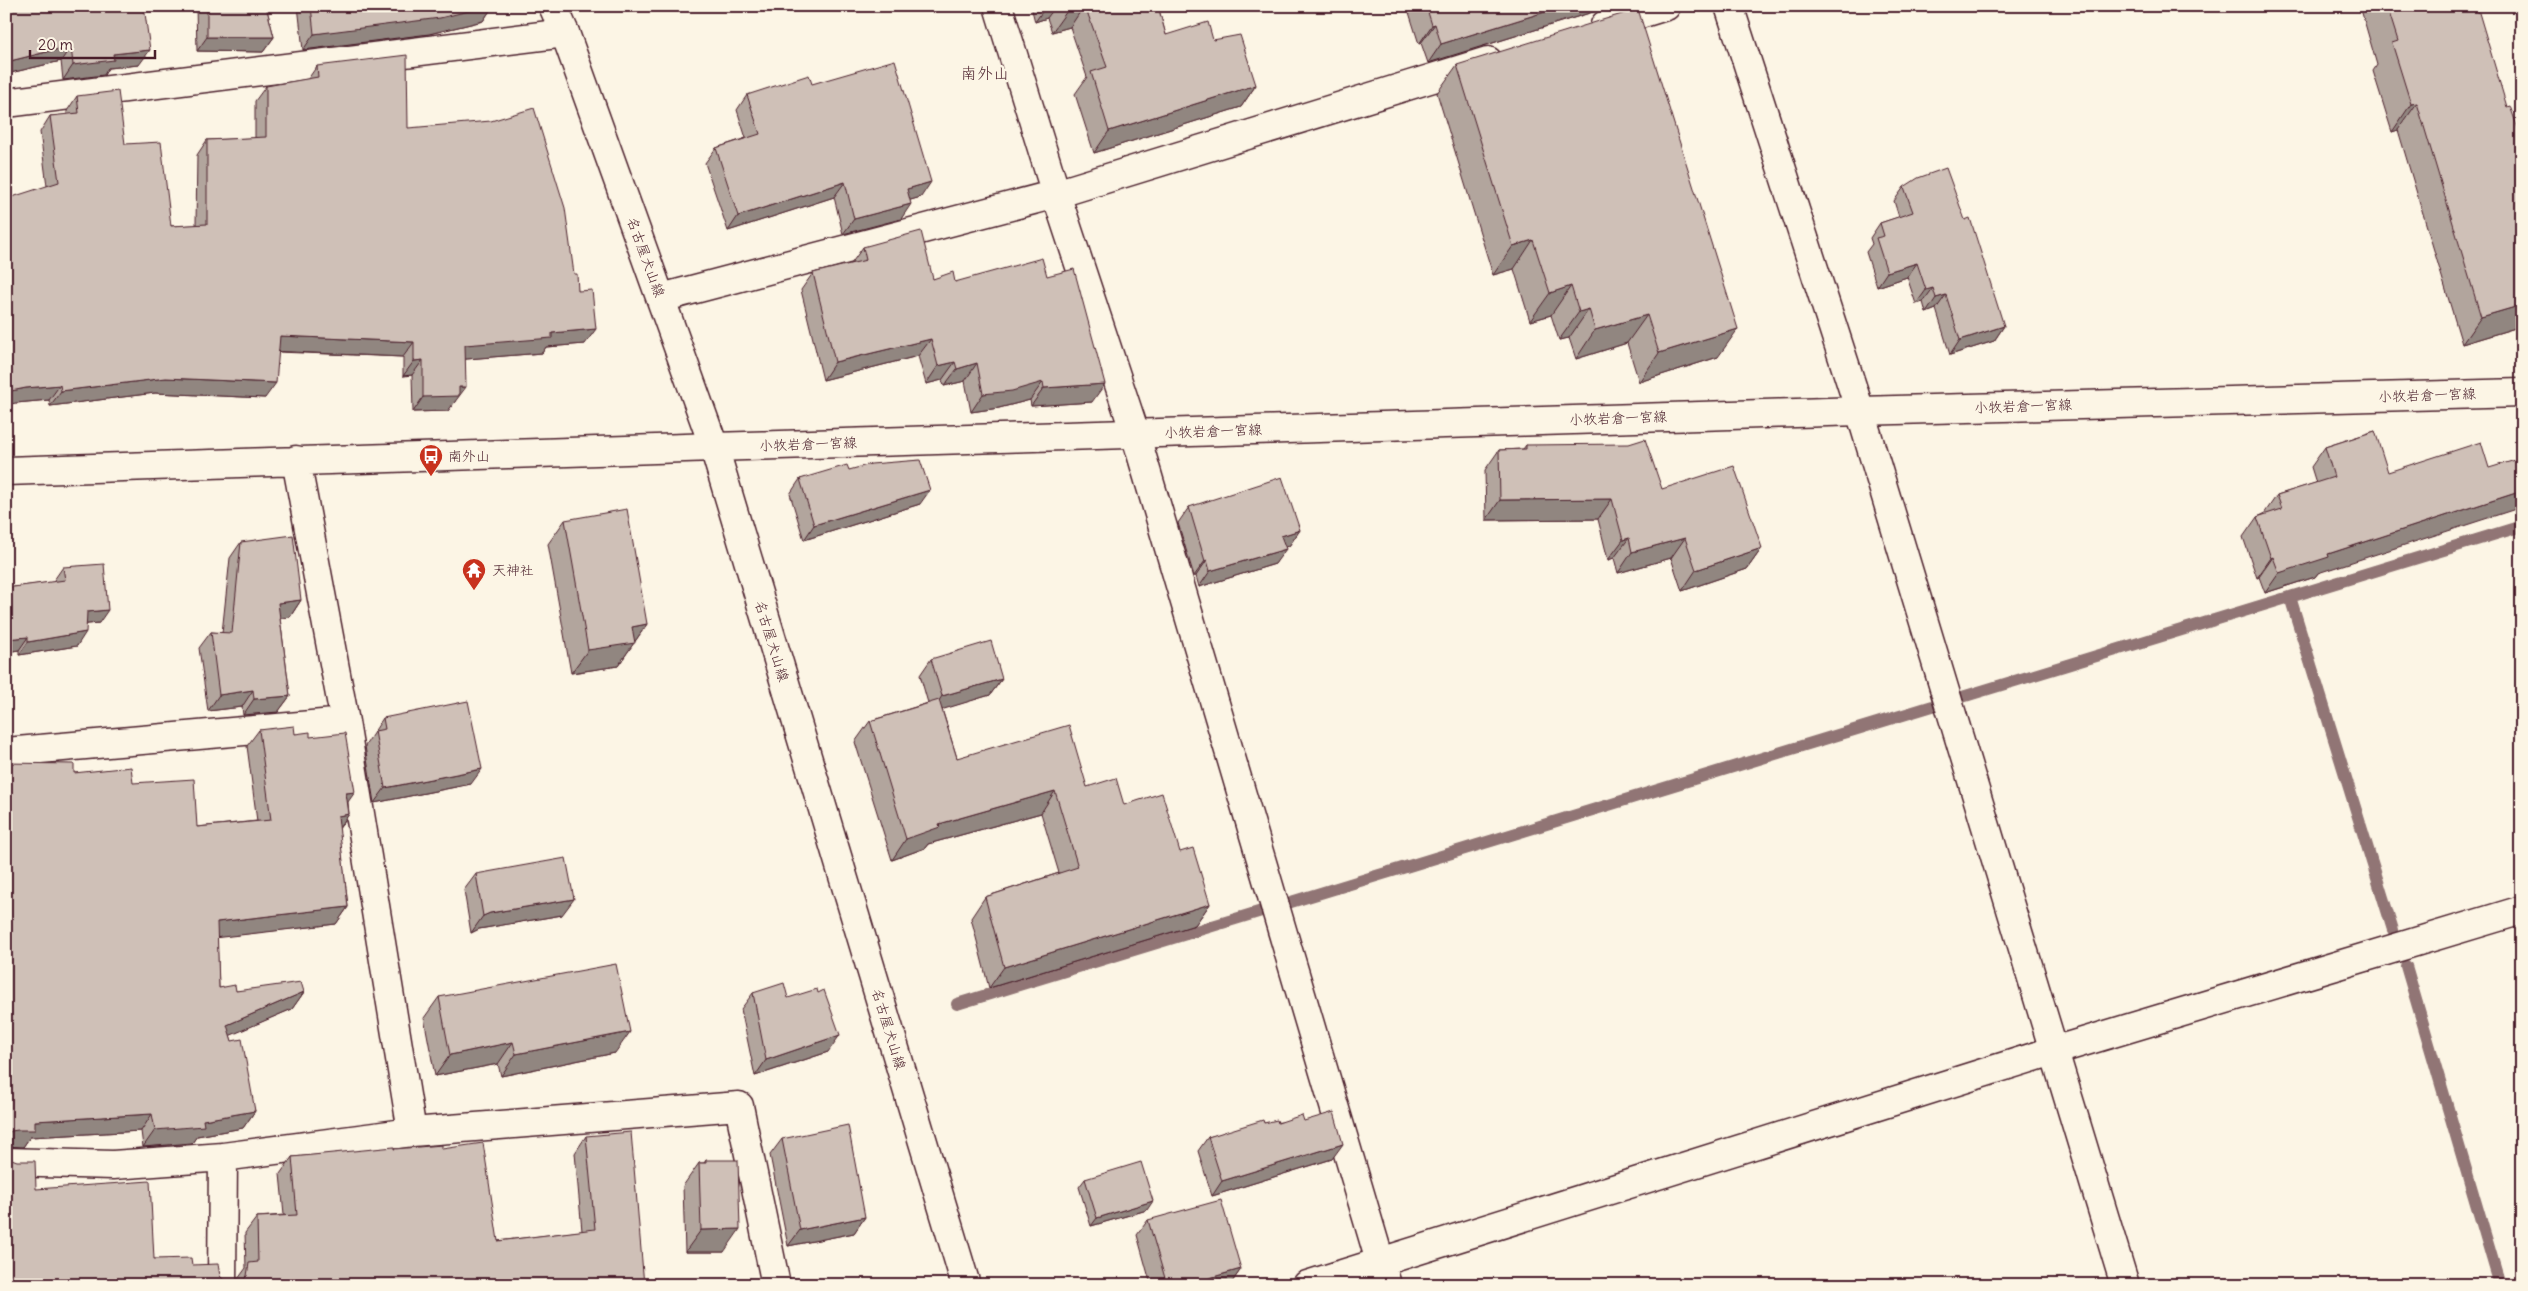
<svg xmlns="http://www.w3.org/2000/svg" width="2528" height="1291" viewBox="0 0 2528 1291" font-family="Delius,'Klee One',sans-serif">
<rect width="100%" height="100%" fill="#fcf5e5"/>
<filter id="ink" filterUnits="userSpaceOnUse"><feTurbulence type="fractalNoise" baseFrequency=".02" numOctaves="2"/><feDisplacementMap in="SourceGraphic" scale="10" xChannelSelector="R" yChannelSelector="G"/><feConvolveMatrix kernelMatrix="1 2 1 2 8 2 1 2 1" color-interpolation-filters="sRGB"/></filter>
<g filter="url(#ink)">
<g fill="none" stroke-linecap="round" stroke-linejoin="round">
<!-- stream -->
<path stroke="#917474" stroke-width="12" d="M2290,597L2393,930
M2406,966L2500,1285
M957,1004L2522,526"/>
<!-- minor casing -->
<g stroke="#4a1f2b" stroke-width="31">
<path id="minor" d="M998,6L1056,194L1135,433L1387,1285
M1729,6L1860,411L2125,1285
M1605,25L1666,6
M6,103L565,33
M661,298L1056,194L1488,61
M296,460L345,722L412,1132
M6,471L714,447
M6,752L345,722
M6,1162L113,1165L223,1157L412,1132L739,1106L776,1285
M222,1285L223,1157
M1307,1285L2053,1051L2522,910"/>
</g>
<!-- major casing -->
<g stroke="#4a1f2b" stroke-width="31">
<path id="major" d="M553,6L565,33L714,447L966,1285
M714,447L1860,411L2522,393"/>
</g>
<!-- minor -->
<use href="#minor" stroke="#fcf5e5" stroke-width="28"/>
<!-- major -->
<use href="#major" stroke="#fcf5e5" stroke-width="28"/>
</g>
<!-- wall -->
<path fill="#b2a59d" stroke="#4a1f2b" d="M6,6L139,65L108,68L104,75L63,80L61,61L6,74Z
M196,6H266L274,37L263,52L197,51Z
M298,6H493L483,21L429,34L303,50Z
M1031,6H1158L1166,35L1213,40L1256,85L1241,107L1094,153L1075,94L1087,77L1070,27L1052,32L1047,18L1035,22Z
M1407,6H1610L1609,7L1428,63L1421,43L1419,44Z
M2360,6H2477L2522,326L2462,344L2398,130L2392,132L2373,71L2377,65Z
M1457,65L1718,357L1639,382L1627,343L1576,359L1569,338L1559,340L1551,315L1530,321L1514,269L1493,275L1437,93Z
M317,66L408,128L574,274L578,291L585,344L546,347L542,353L465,359L455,402H454L448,411L413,412L412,375L403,376V357L278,352L265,398L155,393L50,406L49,400L16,403L47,186L40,132L50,116L67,115V111L77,96L125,144L171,226L196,225L197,155L207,140L255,138V101L266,86L308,79Z
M747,95L921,197L910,200L901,219L843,234L834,197L728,231L705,163L716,148L746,138L737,110Z
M1904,187L2004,326L1994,341L1950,355L1936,309L1926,313L1923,302L1916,304L1907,277L1877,287L1866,252L1872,244L1870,238L1880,223L1899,217L1894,201Z
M863,247L933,279L955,282L1047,276L1092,402L1031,406L1030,400L999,408L971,412L965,381L944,386L942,380L926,384L918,356L823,380L801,290L813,273L851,264Z
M2375,431L2318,573L2315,577L2265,593L2259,577L2257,578L2243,537L2257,517L2264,514L2277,495L2316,483L2311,467L2325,447Z
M1526,445L1662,489L1762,548L1747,569L1682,591L1671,558L1618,573L1614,558L1608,560L1598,519L1486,520L1485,470L1499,450L1523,449Z
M849,470L920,504L804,540L790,494L800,479Z
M1189,507L1300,530L1289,546L1285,547L1275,564L1199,587L1196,576H1194L1178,523Z
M565,520L647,624L618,666L571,673L548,544Z
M241,542L301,600L290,617L280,618L290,696L278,712L243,715L242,707L208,711L199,648L211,632L222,633L230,558Z
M63,567L99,623L87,624L77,646L19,655V650L6,652V588L54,582V580Z
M931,659L1002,679L990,695L942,709L957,758L1087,787L1124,805L1180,852L1210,904L1195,925L989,988L971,918L985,897L1059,873L1041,813L928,844L925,848L892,860L855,742L870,721L928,703L920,675Z
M383,718L471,784L374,803L365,746Z
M259,730L295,734L310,737L348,802L349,814L339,829L348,907L336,924L217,937L219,988L236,991L304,992L292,1009L230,1035L255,1111L243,1128L197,1136L192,1143L143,1147L141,1131L30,1137L23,1147L6,1146V763L74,773L133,783L197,827L257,821L247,746Z
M476,874L562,915L479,929L471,933L464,890Z
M753,993L788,998L828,1052L755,1076L741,1009Z
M439,997L615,1053L501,1076L498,1064L435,1076L424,1018Z
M1304,1121L1332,1159L1212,1196L1198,1151L1208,1137L1264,1123Z
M586,1136L644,1285H6L36,1189L154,1259L192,1265L220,1276L226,1282L234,1284L237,1283L238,1279L246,1268L245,1233L257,1217L284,1215L280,1174L292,1157L394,1149H442L498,1241L582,1231L575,1153Z
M782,1139L865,1217L854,1233L788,1246L770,1155Z
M706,1160L724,1252H685L683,1186L699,1163H704Z
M1085,1179L1147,1210L1091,1226L1079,1187Z
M1148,1220L1241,1269L1230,1285H1151L1137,1235Z"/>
<!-- shaded-wall -->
<path fill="#918680" stroke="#4a1f2b" d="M489,6H493L483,21L429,34L303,50L314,34Z
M1046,6H1056L1047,18L1035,22Z
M1082,6H1084L1070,27L1052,32L1067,11Z
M1564,6H1610L1609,7L1428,63L1441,44Z
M1435,24L1421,43L1419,44L1432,25Z
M207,37H274L263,52L197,51Z
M71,46L61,61L6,74V62Z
M150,50L139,65L108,68L104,75L63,80L73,65L113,54Z
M1256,85L1241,107L1094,153L1109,131Z
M2417,103L2398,130L2392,132L2411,104Z
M845,182L834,197L728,231L738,216Z
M931,182L921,197L897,204L907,189Z
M911,204L901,219L843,234L854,219Z
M1533,240L1514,269L1493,275L1513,246Z
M1917,263L1907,277L1877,287L1887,272Z
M1571,286L1551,315L1530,321L1550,293Z
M1933,288L1923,302L1916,304L1926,290Z
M1946,295L1936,309L1926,313L1936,298Z
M2522,305V326L2462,344L2481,317Z
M1589,309L1569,338L1559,340L1579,312Z
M1647,315L1627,343L1576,359L1595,330Z
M2004,326L1994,341L1950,355L1960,340Z
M596,329L585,344L546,347L542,353L455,360L465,345L552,333Z
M1738,329L1718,357L1639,382L1659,353Z
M280,336L414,342L403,357L269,351Z
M931,339L918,356L823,380L835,362Z
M423,360L412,375L403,376L414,361Z
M955,362L942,380L926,384L938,366Z
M977,363L965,381L944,386L957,369Z
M166,378L276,383L265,398L155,393L50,406L61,391Z
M1043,382L1030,400L999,408L971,412L983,394Z
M1105,384L1092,402L1031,406L1044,388Z
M60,385L49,400L16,403L6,405V392L26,388Z
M459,387H466L448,411L413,412L423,397Z
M930,490L920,504L804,540L814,525Z
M2522,491V507L2318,573L2315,577L2265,593L2279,573L2328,554Z
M1612,499L1598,519L1486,520L1500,500Z
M1300,530L1289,546L1270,552L1281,536Z
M1629,538L1614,558L1608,560L1623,540Z
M1685,538L1671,558L1618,573L1632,552Z
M1762,548L1747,569L1682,591L1696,570Z
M1286,549L1275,564L1199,587L1210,571Z
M2273,557L2259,577L2257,578L2271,558Z
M1207,560L1196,576H1194L1205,561Z
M301,600L290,617L267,620L278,603Z
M108,610L99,623L78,625L87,612Z
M647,624L618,666L571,673L588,650L632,627Z
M86,632L77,646L19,655L28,642Z
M28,637L19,650L6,652V639Z
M1002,679L990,695L931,713L942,696Z
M253,690L242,707L208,711L219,695Z
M290,696L278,712L243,715L254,699Z
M482,769L471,784L374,803L385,788Z
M1055,791L1041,813L928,844L925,848L892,860L906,839L939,824Z
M355,792L343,809L346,793Z
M349,814L337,831L338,816Z
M574,899L562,915L479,929L471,933L483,916L490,913Z
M1210,904L1195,925L989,988L1004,967Z
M348,907L336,924L205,939L217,922Z
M304,992L292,1009L215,1042L227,1025Z
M630,1032L615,1053L501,1076L516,1054Z
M840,1035L828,1052L755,1076L766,1060Z
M513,1042L498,1064L435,1076L450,1055Z
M255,1111L243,1128L197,1136L192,1143L143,1147L155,1130L203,1120Z
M152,1114L141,1131L30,1137L23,1147L6,1146V1135L11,1131L35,1121Z
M1343,1144L1332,1159L1212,1196L1222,1181Z
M1153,1201L1147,1210L1091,1226L1097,1218Z
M865,1217L854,1233L788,1246L800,1230Z
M740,1229L724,1252H685L701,1230Z
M1241,1269L1230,1285H1185Z"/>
<!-- building -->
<path fill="#cfc0b7" stroke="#4a1f2b" d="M6,6H144L150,50L113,54L114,60L73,65L71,46L6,62Z
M207,6H266L274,37H207Z
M311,6H489L440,18L314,34Z
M1066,6H1082L1067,11Z
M1085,6H1158L1166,35L1208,22L1213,40L1240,35L1256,85L1109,131L1091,72L1107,67Z
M1426,6H1564L1441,44L1435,24L1432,25Z
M2387,6H2477L2507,107L2510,106L2522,140V305L2481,317L2417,103L2411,104L2392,43L2398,41Z
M1638,9L1738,329L1659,353L1647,315L1595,330L1589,309L1579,312L1571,286L1550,293L1533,240L1513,246L1457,65Z
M407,55L408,128L491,121L534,108L565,208L574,274H577L578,291L592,290L596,329L552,333V338L465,345L466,387H459V396L423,397V360L414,361V342L280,336L276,383L166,378L61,391L60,385L26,388L6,392V199L59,182L50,116L79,113L77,96L118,91L125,144L161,142L171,226L207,224V140L266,137V86L318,77L317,66Z
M895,60L931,182L907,189L911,204L854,219L845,182L738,216L716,148L760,134L747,95L809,75L812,84Z
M1946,168L1965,220L1970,218L2004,326L1960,340L1946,295L1936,298L1933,288L1926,290L1917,263L1887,272L1876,238L1884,236L1880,223L1913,212L1904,187L1918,178Z
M921,231L933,279L953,272L955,282L1042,258L1047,276L1074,269L1105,384L1044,388L1043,382L1012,391L983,394L977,363L957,369L955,362L938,366L931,339L835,362L813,273L866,260L863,247Z
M2375,431L2388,472L2481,442L2489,468L2522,458V491L2328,554L2329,557L2279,573L2273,557L2271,558L2257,517L2282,509L2277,495L2334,477L2325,447Z
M1645,439L1662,489L1734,466L1762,548L1696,570L1685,538L1632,552L1629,538L1623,540L1612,499L1500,500L1499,450L1526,449V445L1629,444Z
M920,460L930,490L814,525L800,479L847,465L849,470L871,464Z
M1282,477L1300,530L1281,536L1286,549L1210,571L1207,560L1205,561L1189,507Z
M627,509L647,624L632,627L635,643L588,650L565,520Z
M293,535L301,600L278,603L290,696L254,699L253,690L219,695L211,632L232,633L241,542Z
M104,564L108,610L87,612L86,632L28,642V637L6,639V588L65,580L63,567Z
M991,641L1002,679L942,696L931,659Z
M939,700L957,758L1069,725L1087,787L1116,778L1124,805L1162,793L1180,852L1193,848L1210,904L1004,967L985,897L1078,867L1055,791L939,824L940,827L906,839L870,721Z
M468,701L482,769L385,788L375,731L385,729L383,718Z
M294,726L295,734L310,732V737L345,733L355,792L346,793L349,814L338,816L348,907L217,922L219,988L235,985L236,991L301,982L304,992L227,1025L232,1041L242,1039L255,1111L203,1120L204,1126L155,1130L152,1114L35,1121V1130H18L11,1131L6,1135V763L74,764V773L131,767L133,783L194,779L197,827L271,820L259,730Z
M566,858L574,899L490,913L483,916L476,874Z
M616,964L630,1032L516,1054L513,1042L450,1055L439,997Z
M784,983L788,998L817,989L818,993L824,990L840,1035L766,1060L753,993Z
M1334,1112L1343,1144L1222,1181L1208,1137L1263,1120L1264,1123L1277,1120L1278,1123L1302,1115L1304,1121Z
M848,1125L865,1217L800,1230L782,1139Z
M631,1132L644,1285H6V1155L9,1158L17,1161H35L36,1189L150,1181L154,1259L191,1258L192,1265L218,1264L220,1276L226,1282L234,1284L242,1281L247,1276L249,1263L258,1262L257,1217L297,1215L292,1157L394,1147V1149L442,1145V1149L483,1143L498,1241L595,1229L586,1136Z
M706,1160H738L740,1229L701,1230L699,1163H706Z
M1141,1162L1153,1201L1097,1218L1085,1179Z
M1221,1200L1241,1269L1185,1285H1167L1148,1220Z"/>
</g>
<!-- icons -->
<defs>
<g id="bus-pin" transform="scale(1.25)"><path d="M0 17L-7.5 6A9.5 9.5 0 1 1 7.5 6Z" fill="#c8321e" stroke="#fcf5e5"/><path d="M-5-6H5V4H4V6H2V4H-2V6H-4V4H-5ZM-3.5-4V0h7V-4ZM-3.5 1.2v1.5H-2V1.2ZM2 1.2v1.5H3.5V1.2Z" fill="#fff"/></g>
<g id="temple-pin" transform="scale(1.25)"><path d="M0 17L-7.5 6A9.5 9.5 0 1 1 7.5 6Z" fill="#c8321e" stroke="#fcf5e5"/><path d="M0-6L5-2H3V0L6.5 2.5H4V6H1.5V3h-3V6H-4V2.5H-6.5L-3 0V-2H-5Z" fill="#fff"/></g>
</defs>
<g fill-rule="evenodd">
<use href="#bus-pin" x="431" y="456"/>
<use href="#temple-pin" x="474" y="570"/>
</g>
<g text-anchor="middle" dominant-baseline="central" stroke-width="5" stroke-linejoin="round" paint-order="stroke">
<!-- street labels -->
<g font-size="14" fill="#4a1f2b" stroke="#fcf5e5">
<text transform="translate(646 257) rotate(70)">名古屋犬山線</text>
<text transform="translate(2427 395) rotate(-2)">小牧岩倉一宮線</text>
<text transform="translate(2023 406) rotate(-2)">小牧岩倉一宮線</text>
<text transform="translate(1618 418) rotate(-2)">小牧岩倉一宮線</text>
<text transform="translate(1213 431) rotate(-2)">小牧岩倉一宮線</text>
<text transform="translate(808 444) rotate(-2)">小牧岩倉一宮線</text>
<text transform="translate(772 641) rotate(73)">名古屋犬山線</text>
<text transform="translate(889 1029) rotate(73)">名古屋犬山線</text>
</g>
<!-- poi labels -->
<g font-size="14" fill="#4a1f2b" stroke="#fcf5e5" text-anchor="start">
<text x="448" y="456">南外山</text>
<text x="492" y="570">天神社</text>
</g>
<!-- quarter labels -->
<g font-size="16" fill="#4a1f2b" stroke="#fcf5e5">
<text x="985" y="73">南外山</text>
</g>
</g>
<!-- margin -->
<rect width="2528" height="1291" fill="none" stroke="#fcf5e5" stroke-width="25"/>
<rect x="12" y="12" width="2503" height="1266" fill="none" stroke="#4a1f2b" stroke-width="2" filter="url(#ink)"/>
<!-- scale -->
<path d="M30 50v8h125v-8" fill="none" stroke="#4a1f2b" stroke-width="2.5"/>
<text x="38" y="50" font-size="15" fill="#4a1f2b" stroke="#fcf5e5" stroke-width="4" paint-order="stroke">20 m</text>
</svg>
